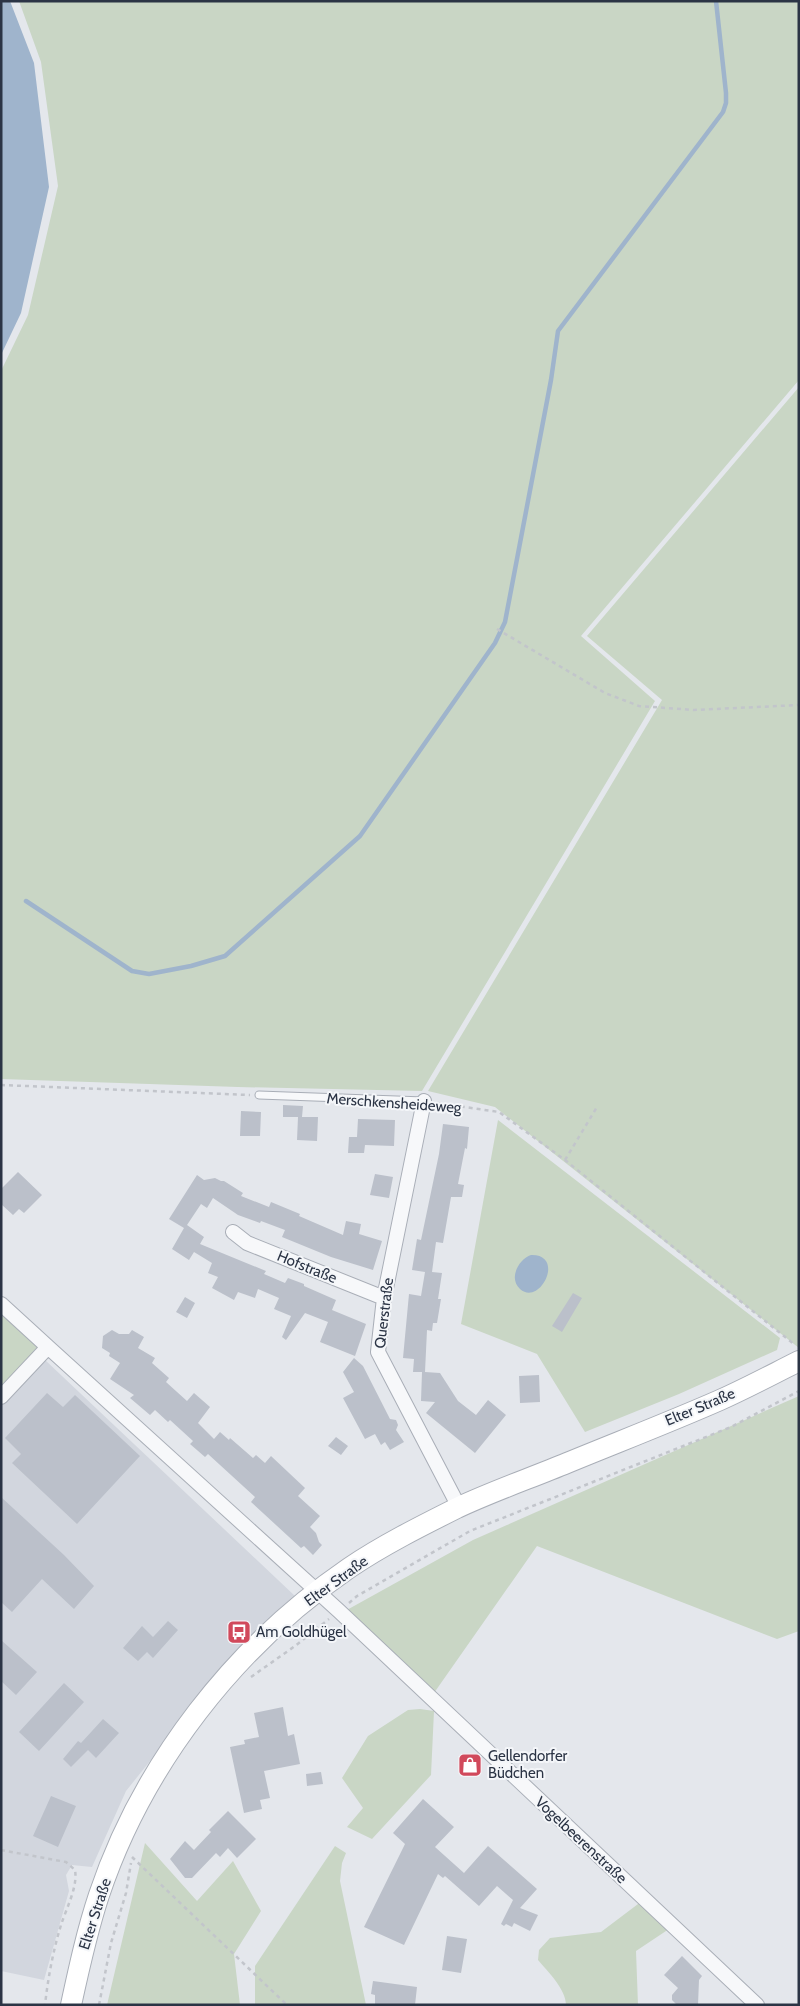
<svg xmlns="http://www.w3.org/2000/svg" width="800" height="2006" viewBox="0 0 800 2006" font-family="Cabin,sans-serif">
<rect width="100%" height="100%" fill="#e4e7ec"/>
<!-- built -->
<path fill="#d2d6de" d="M44,1359L296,1597L211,1685L126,1791L92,1867L72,1865L66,1875L69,1891L44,1980L1,1971V1406Z"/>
<!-- green -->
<path fill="#c9d6c5" d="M19,1H799V380L581,636L655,701L422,1091L238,1087L1,1079V371L28,315L58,186L41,62Z
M799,387V1348L495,1107L428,1091L662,700L587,636Z
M498,1120L780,1338L777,1350L679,1394L585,1432L537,1354L461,1324Z
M1,1313L40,1346L1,1388Z
M799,1396V1631L777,1639L537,1546L434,1693L345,1611L473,1540Z
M420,1709L434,1711L431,1775L372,1839L347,1827L363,1808L342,1778L368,1736L408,1710Z
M145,1843L197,1901L233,1861L261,1911L234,1954L240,2005H107Z
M335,1846L346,1853L342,1863L340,1881L366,2005H255V1966Z
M642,1901L672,1927L636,1951L638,2005H566C566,1989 548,1972 538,1960L539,1950L550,1938L601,1932Z"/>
<!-- water -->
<path fill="#9fb4cc" d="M1,1H10L34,63L49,187L21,313L1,355Z
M531,1255C566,1254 540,1307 520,1289C508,1278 519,1259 531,1255Z"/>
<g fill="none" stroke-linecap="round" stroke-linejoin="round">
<!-- stream -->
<path stroke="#9fb4cc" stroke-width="4.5" d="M26,901L132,971L149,974L191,966L225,956L360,836L495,643L505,622L551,380L558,331L723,112L726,103V93L716,1"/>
</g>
<!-- building -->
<path fill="#bbc0ca" d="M283,1105L303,1106L302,1117H318L317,1141L297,1140L298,1117H283Z
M241,1111L261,1112L260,1136H240Z
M358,1119L395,1120L394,1146L365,1145L364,1153H348L349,1137H357Z
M443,1124L469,1127L467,1149L465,1148L458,1184L464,1185L462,1197H451L443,1243L436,1242L432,1272L442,1273L438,1299H441L437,1323H433L432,1331L427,1330L425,1372L440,1373L458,1401L476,1415L488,1400L506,1415L475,1453L426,1413L435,1402L421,1401L422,1372H413L414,1359L403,1358L409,1294L421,1296L425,1272L412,1270L417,1239L421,1240L439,1154Z
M18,1172L42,1195L24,1213L19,1209L13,1215L1,1204V1189Z
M375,1174L393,1177L389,1198L370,1195Z
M197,1175L204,1180L215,1178L221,1181H224L243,1193L241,1196L269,1207L271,1202L300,1214L299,1216L343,1235L346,1221L361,1224L359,1234L382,1241L373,1270L331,1257L282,1237L285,1230L261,1221L260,1223L238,1215L213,1198L207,1208L201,1204L187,1225L204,1237L200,1244L266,1271L264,1274L285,1283L288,1278L304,1284V1286L336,1300L332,1310L366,1324L355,1356L320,1342L328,1322L305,1313L286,1340L282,1337L291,1316L274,1309L279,1298L258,1289L255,1298L238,1292L234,1300L212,1288L218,1277L208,1273L212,1263L194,1252L189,1260L172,1249L184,1228L169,1219Z
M573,1293L582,1298L562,1332L552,1326Z
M185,1297L195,1303L187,1318L176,1312Z
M112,1330L119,1334H129L132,1330L144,1337L138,1348L155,1358L152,1363L169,1378L166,1382L187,1401L194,1393L210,1407L198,1423L214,1439L220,1432L229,1440L230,1438L253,1458L256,1455L265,1463L271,1456L305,1488L298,1496L320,1516L310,1527L316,1533L319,1542L322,1545L313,1555L304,1546L301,1548L251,1502L255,1497L208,1454L205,1457L190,1444L193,1441L170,1420L168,1422L155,1410L150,1415L130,1398L134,1395L110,1379L120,1363L109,1356L110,1353L102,1348L103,1336Z
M354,1358L363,1366L390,1419L396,1420L398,1425L396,1430L404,1442L390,1450L385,1442L381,1445L375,1434L365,1439L343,1398L354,1392L343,1372Z
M539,1375L540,1402L520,1403L519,1376Z
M47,1393L63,1407L75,1395L140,1456L77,1524L12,1463L21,1454L5,1438Z
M336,1437L348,1446L341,1455L328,1446Z
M1,1497L64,1555L94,1586L74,1609L42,1579L12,1612L1,1602Z
M168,1621L178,1630L153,1658L147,1652L138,1661L123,1648L142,1626L153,1637Z
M1,1640L37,1672L16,1695L1,1681Z
M64,1683L84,1702L39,1751L19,1732Z
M283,1707L288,1736L294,1734L300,1764L264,1771L270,1798L260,1800L262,1809L244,1813L230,1747L245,1744L244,1740L259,1737L254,1713Z
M103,1719L119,1733L96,1758L88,1750L71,1767L63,1759L78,1741L81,1743Z
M321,1772L323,1784L307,1786L306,1774Z
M51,1796L76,1806L58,1847L33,1836Z
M423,1799L454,1827L435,1847L464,1873L488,1846L537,1889L520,1908L538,1915L530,1931L514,1923L512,1927L506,1924L504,1926L501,1924L513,1900L497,1886L479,1906L445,1876L443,1878L438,1874L404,1945L364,1927L405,1844L393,1833Z
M228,1811L256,1839L237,1858L228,1848L220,1857L216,1853L192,1878H185L170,1859L185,1841L194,1850L211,1832L209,1830Z
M447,1936L467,1939L461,1973L442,1970Z
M682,1956L702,1976L699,1980L698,2005H677L672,2000V1995L678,1988L664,1975Z
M373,1981L417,1987L415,2005H375V1995L371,1994Z"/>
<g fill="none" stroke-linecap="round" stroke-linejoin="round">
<!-- service casing -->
<g stroke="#a9aeb7" stroke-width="9">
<path id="service" d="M259,1095L424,1101"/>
</g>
<!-- minor casing -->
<g stroke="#a9aeb7" stroke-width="16">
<path id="minor" d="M424,1101L384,1298L378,1352L459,1507
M233,1232L247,1243L384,1298
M1,1304L48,1347
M1,1397L48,1347L339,1611L757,2005"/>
</g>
<!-- secondary casing -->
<g stroke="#a9aeb7" stroke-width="22">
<path id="secondary" d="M71,2005C79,1968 87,1931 99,1895C143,1764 235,1646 349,1568C383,1545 421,1526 457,1508C493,1491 531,1478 567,1463C618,1442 670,1422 720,1400C747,1388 773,1374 799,1361"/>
</g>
<!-- path -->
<path stroke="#c2c5cb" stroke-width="2.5" stroke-dasharray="4 4" stroke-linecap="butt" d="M497,629L605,693L639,706L694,710L799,705
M1,1085L250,1095
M437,1103L499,1112L565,1160L795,1345
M565,1160L597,1107
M349,1603L357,1596L470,1531L731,1427L799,1391
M251,1677L295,1646L329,1619
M1,1850L66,1862L75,1870C78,1887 66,1909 61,1925C53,1951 48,1978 45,2005
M132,1857L287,2005
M99,2005L111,1943L126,1893L131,1863"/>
<!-- service -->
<use href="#service" stroke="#f7f8fa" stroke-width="7"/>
<!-- minor -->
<use href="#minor" stroke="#f7f8fa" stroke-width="14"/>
<!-- secondary -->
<use href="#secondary" stroke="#fff" stroke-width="20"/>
</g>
<!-- icons -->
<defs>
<g id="bus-square" transform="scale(1.25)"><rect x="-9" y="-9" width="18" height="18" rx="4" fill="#d1495b" stroke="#f4f6f9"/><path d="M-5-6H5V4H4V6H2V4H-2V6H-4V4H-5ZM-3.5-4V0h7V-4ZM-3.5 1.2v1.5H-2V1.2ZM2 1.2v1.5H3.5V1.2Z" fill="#fff"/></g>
<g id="shop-square" transform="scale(1.25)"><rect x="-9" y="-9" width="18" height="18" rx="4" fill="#d1495b" stroke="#f4f6f9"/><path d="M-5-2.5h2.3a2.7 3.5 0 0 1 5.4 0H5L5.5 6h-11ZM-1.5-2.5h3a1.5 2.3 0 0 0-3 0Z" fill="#fff"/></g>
</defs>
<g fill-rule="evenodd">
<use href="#bus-square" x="239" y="1632"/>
<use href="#shop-square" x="470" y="1765"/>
</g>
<g text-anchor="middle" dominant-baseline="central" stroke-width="4" stroke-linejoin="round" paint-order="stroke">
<!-- street labels -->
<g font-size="15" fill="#2b3445" stroke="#f4f6f9">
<text transform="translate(394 1103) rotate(4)">Merschkensheideweg</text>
<text transform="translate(307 1267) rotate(22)">Hofstraße</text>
<text transform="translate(384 1313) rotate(-83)">Querstraße</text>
<text transform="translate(700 1407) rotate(-23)">Elter Straße</text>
<text transform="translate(336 1581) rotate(-36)">Elter Straße</text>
<text transform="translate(581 1840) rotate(43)">Vogelbeerenstraße</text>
<text transform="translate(95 1914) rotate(-72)">Elter Straße</text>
</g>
<!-- poi labels -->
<g font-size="15" fill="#2b3445" stroke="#f4f6f9" text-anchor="start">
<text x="256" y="1632">Am Goldhügel</text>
<text x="488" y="1756">Gellendorfer<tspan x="488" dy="17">Büdchen</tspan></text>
</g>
</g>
<!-- border -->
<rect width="800" height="2006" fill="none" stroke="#2b3445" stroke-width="5"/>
</svg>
